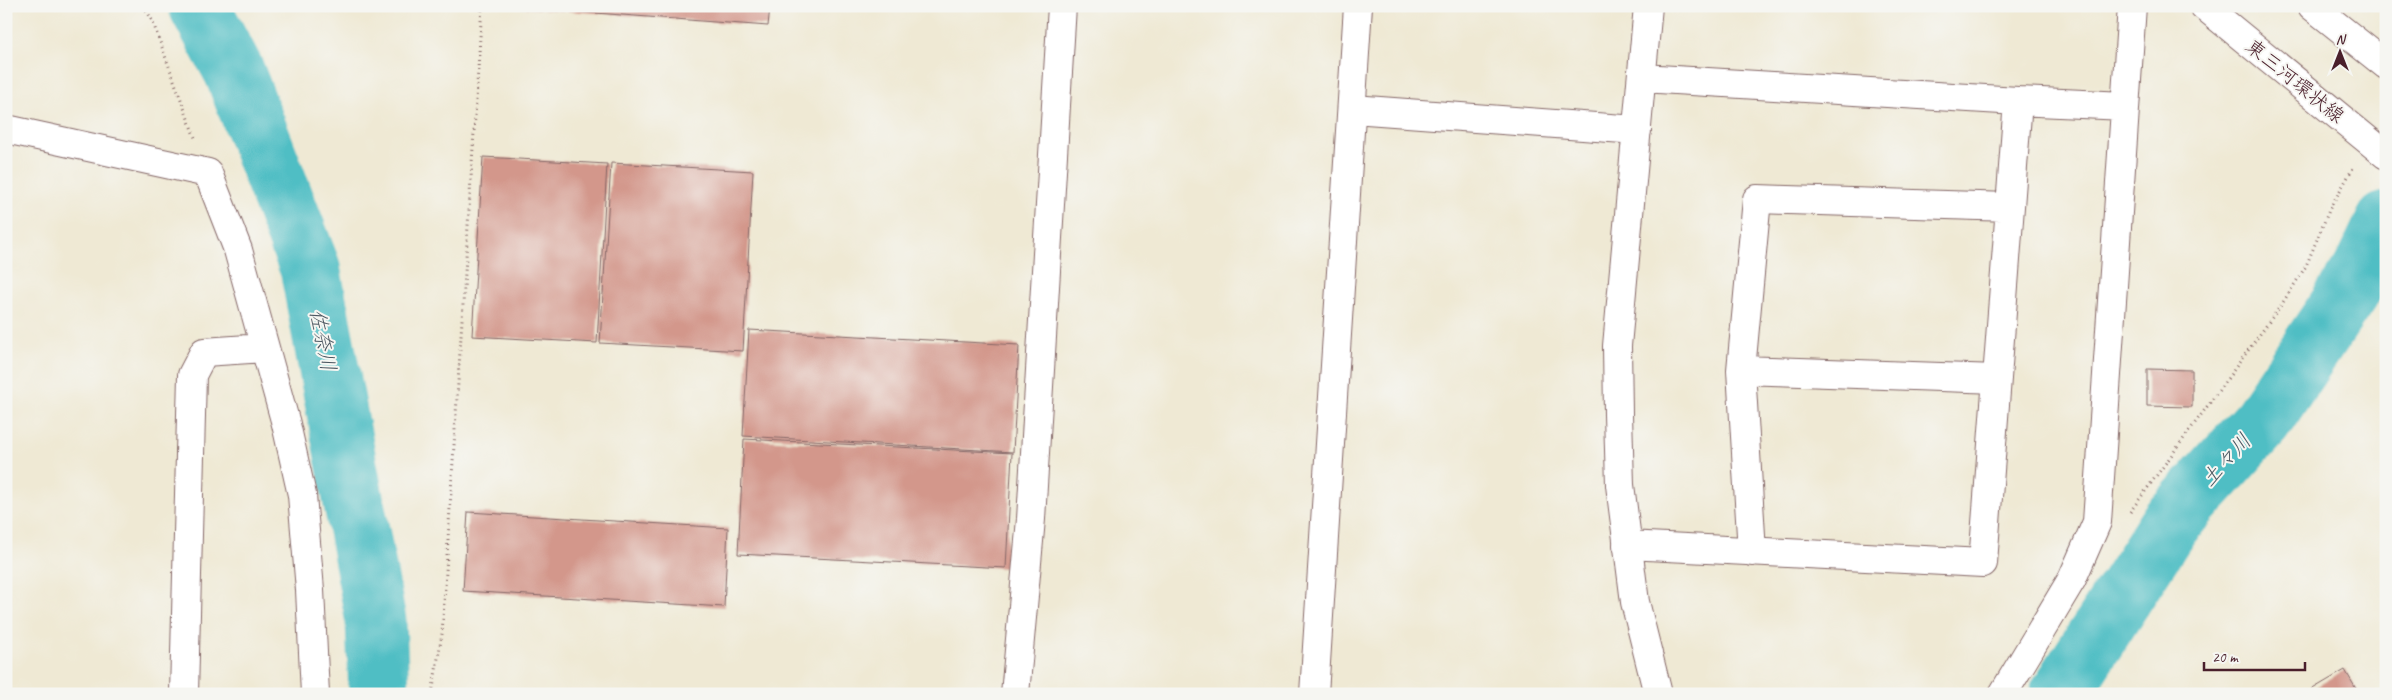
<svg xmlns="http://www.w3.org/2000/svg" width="2392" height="700" viewBox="0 0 2392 700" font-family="Caveat,'Klee One',sans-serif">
<rect width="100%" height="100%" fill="#f6f6f2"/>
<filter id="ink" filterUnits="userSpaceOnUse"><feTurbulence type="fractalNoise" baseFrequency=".02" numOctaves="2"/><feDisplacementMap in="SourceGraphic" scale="10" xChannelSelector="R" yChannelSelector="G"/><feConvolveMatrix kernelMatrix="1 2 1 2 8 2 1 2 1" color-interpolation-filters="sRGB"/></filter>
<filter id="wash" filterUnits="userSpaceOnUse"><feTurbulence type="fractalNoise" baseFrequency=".0096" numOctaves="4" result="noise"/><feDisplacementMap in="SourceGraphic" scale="20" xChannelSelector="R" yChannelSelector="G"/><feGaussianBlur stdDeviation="1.12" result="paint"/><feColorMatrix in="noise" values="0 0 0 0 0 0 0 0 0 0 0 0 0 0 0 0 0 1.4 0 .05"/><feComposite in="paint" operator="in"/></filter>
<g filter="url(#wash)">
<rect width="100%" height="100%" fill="#efe9d4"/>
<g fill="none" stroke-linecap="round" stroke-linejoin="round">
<!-- river -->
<path stroke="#4fbec4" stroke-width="61" d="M199,6L234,71L310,268L376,621L379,694
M2060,694L2170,523L2262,421L2362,272L2386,222"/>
</g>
<g id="blocks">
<!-- building -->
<path fill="#d3978b" d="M502,6H770L768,26Z
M483,157L607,164L597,343L472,336Z
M611,163L753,171L743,351L600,343Z
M749,330L1019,345L1013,452L743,436Z
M2147,369L2192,370V407L2147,406Z
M744,439L1012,453L1006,568L738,554Z
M468,512L728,528L724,607L463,591Z
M2345,670L2359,694H2304Z"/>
</g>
</g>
<g filter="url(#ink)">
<use href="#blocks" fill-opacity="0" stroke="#846666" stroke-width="1"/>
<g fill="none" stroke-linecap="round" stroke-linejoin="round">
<!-- minor casing -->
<g stroke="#846666" stroke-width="30">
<path id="minor" d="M1642,78L2018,101L2125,106
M1353,109L1637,130
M6,129L208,173L238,250L286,424L302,495L310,590L315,694
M1741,370L1997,379
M1627,545L1983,563L2018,101
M1752,552L1741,370L1757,199L2010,207
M184,694L192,375L204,352L264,348
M1015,694L1031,519L1062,6
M1314,694L1358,6
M2003,694L2072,579L2097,522L2132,6"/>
</g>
<!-- tertiary casing -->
<g stroke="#846666" stroke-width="30">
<path id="tertiary" d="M1648,6L1617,346L1618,414L1620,485L1635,602L1658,694"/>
</g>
<!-- primary casing -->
<g stroke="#846666" stroke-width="30">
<path id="primary" d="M2204,6L2386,155
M2312,6L2386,65"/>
</g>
<!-- path -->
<path stroke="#846666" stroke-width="3" stroke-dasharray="1 4" stroke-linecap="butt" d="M144,6L152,20L195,138
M2130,512L2282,304L2306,266L2330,208L2353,168
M432,694L442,634L482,6"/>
<!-- minor -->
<use href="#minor" stroke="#fff" stroke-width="28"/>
<!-- tertiary -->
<use href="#tertiary" stroke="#fff" stroke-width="28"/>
<!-- primary -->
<use href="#primary" stroke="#fff" stroke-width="28"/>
</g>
</g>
<g text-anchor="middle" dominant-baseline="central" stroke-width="4" stroke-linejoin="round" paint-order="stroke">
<!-- street labels -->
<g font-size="20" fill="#4a1f2b" stroke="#f6f6f2">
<text transform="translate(2295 81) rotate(39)">東三河環状線</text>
</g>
<!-- water labels -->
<g font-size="21" font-style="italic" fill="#4c5761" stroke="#f6f6f2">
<text transform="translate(323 340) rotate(79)">佐奈川</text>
<text transform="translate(2226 460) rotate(-48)">土々川</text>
</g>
</g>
<!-- margin -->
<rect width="2392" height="700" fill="none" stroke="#f6f6f2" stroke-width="25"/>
<!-- north arrow -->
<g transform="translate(2340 52)" stroke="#f6f6f2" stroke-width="4" paint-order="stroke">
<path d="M0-4L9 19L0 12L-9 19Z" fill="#4a1f2b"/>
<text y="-8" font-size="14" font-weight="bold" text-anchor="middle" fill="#4a1f2b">N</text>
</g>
<!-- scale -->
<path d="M2204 662v8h101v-8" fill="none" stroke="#4a1f2b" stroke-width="2.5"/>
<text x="2212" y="662" font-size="15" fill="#4a1f2b" stroke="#f6f6f2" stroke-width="4" paint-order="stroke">20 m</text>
</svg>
